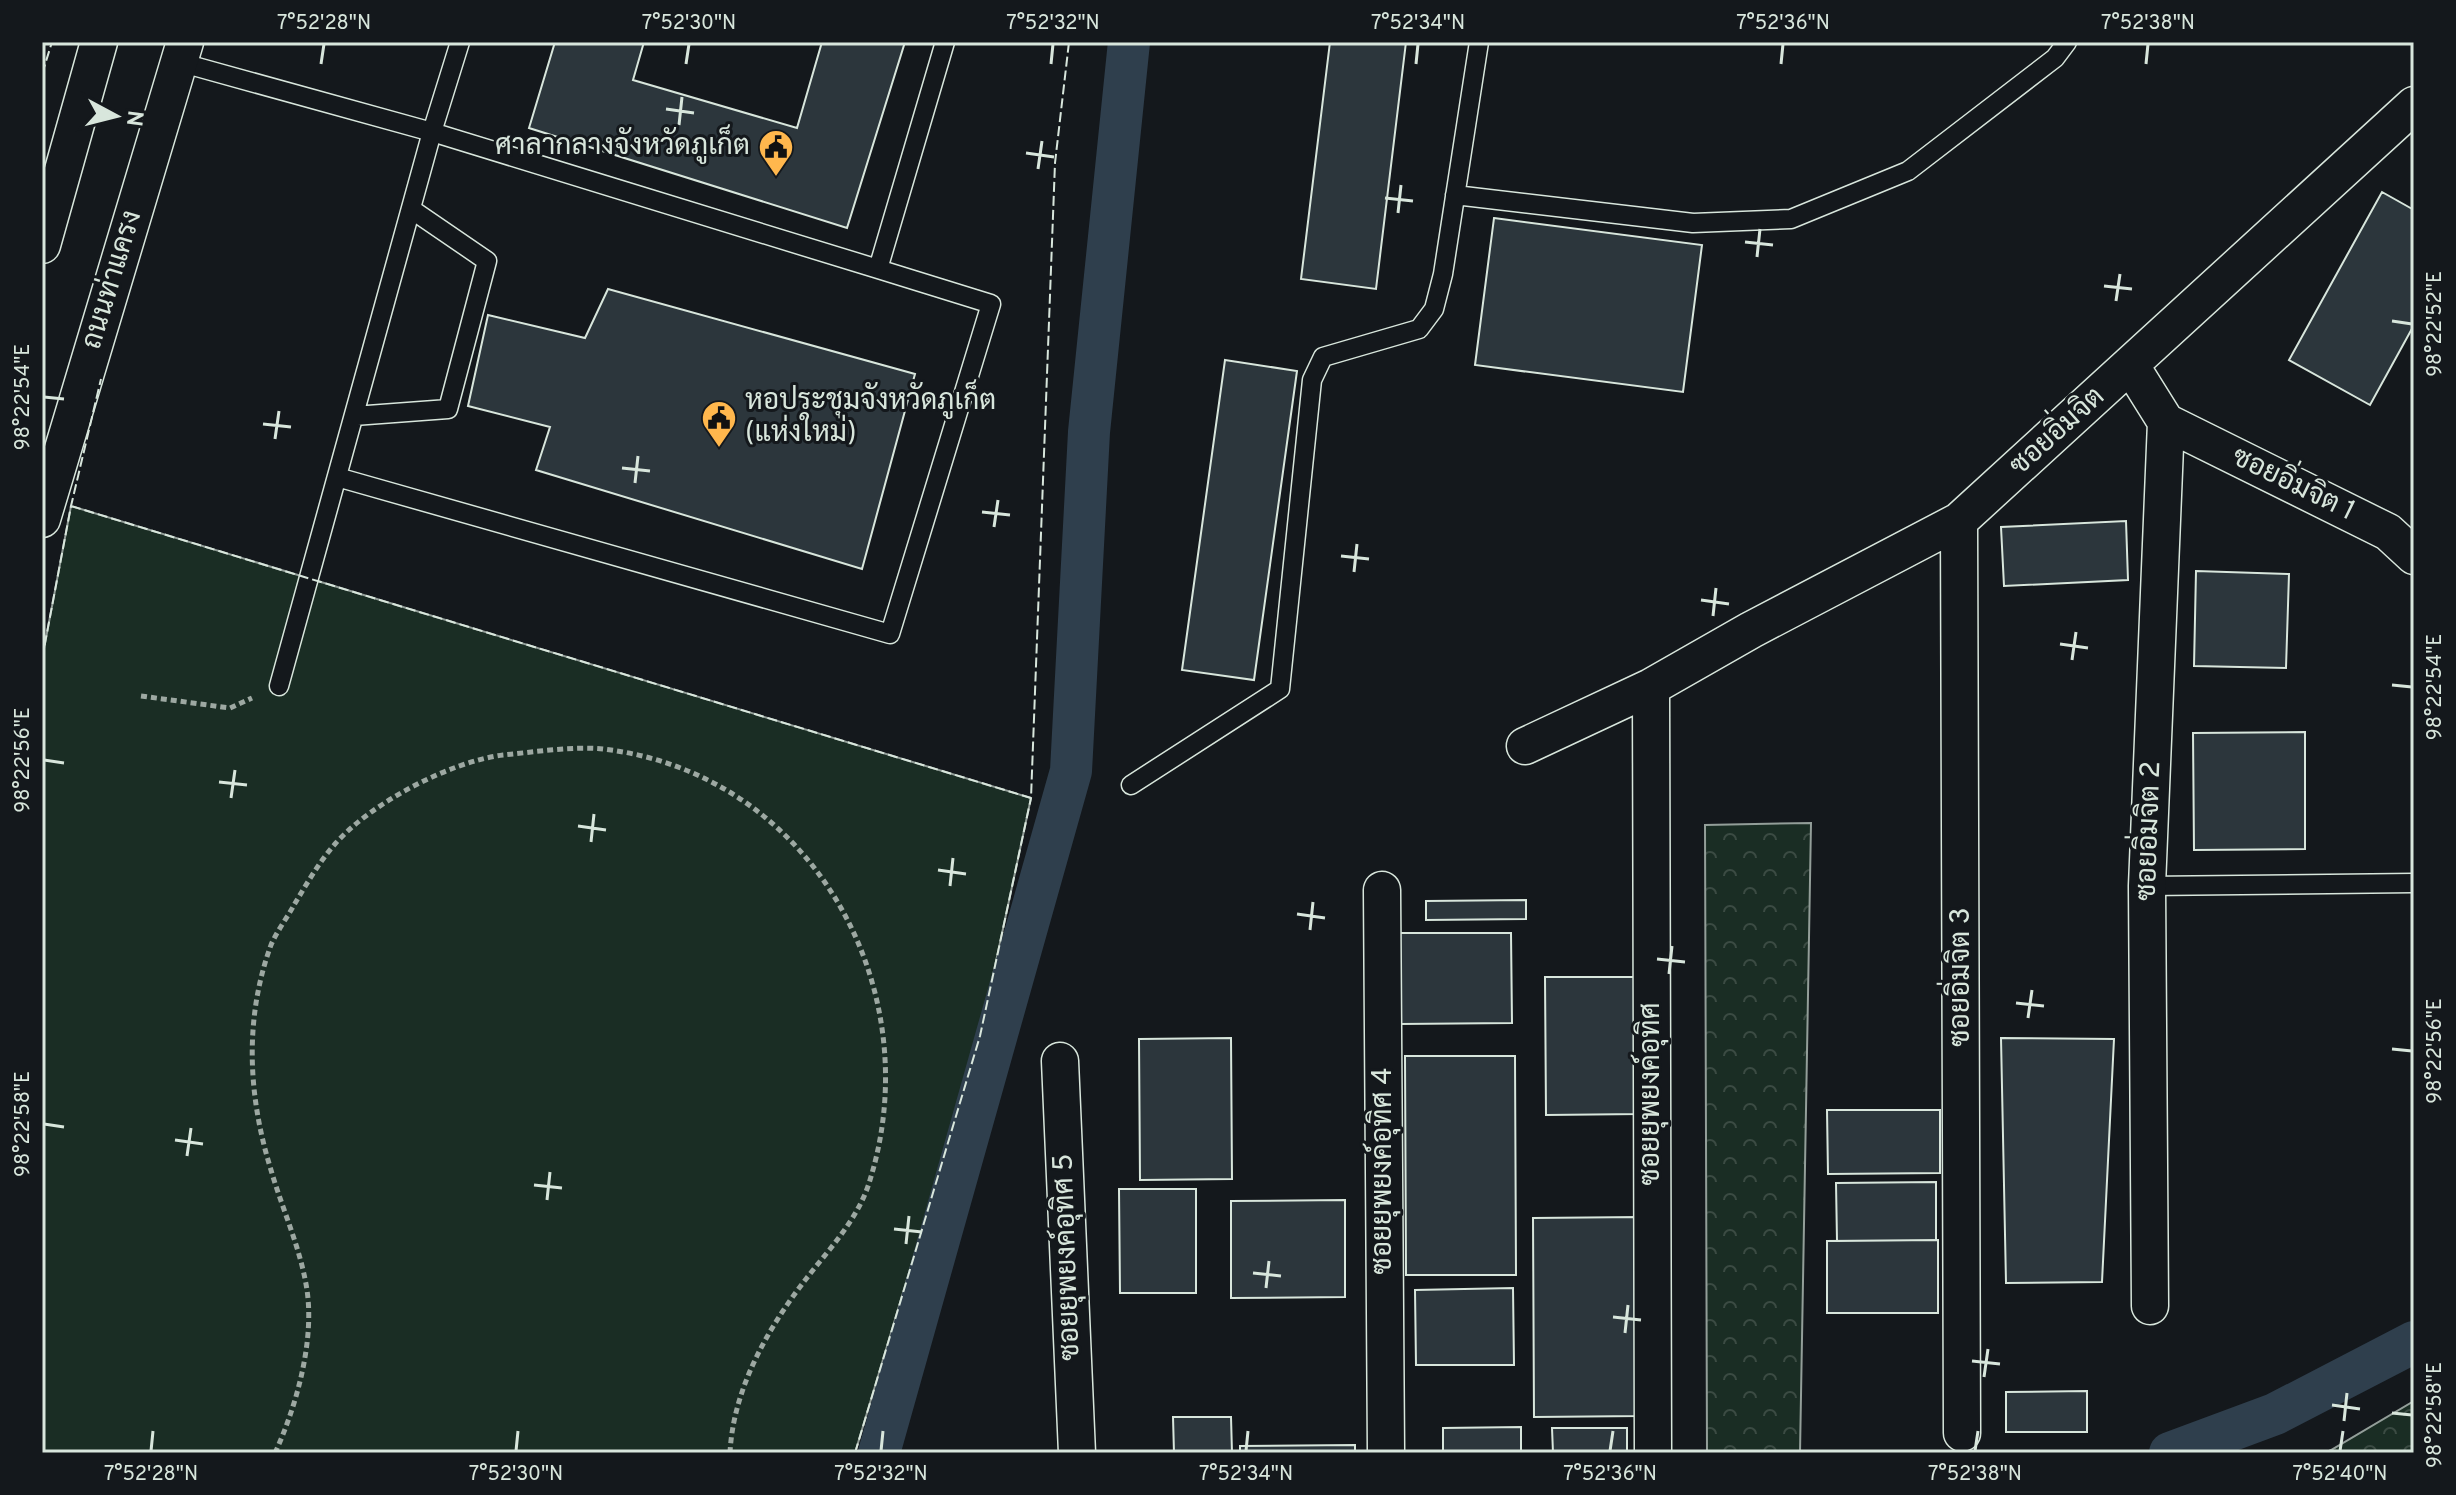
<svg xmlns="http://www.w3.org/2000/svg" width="2456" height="1495" viewBox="0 0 2456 1495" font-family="Overpass,Sarabun,sans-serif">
<defs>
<pattern id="forest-crowns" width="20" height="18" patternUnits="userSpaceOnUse" patternTransform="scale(2)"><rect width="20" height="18" fill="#1a2d24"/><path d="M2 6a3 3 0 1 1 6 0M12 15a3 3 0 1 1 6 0" fill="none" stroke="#3b4b43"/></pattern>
</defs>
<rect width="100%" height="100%" fill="#14181c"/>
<!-- forest -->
<path fill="url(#forest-crowns)" stroke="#939e99" stroke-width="2" d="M1811,823L1800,1453H1707L1705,825Z
M2414,1401V1453H2325L2331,1450Z"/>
<!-- park -->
<path fill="#1a2d24" stroke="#939e99" stroke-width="2" d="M71,506L1031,798L980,1036L855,1453H42V659Z"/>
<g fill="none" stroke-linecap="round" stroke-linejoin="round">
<!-- canal -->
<path stroke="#2f3f4d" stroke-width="42" d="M879,1453L1071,771L1089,432L1129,42
M2170,1453L2275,1414L2414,1342"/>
</g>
<!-- building -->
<path fill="#2c363c" stroke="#d8e6dc" stroke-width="2" d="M555,42H644L633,80L797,128L822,42H905L847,228L529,128Z
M1330,42H1406L1376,289L1301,279Z
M2382,192L2414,210V325L2370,405L2289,360Z
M1494,218L1702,245L1683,392L1475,365Z
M608,289L915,374L862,569L536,470L550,427L468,406L488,315L585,338Z
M1225,360L1297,371L1254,680L1182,670Z
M2126,521L2128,580L2004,586L2001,527Z
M2196,571L2289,574L2286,668L2194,666Z
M2305,732V849L2194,850L2193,733Z
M1526,900V919L1426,920V901Z
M1400,933H1511L1512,1023L1400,1024Z
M1545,977H1639L1640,1114L1546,1115Z
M1231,1038L1232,1179L1140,1180L1139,1039Z
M2001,1038L2114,1039L2102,1282L2006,1283Z
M1405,1056H1515L1516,1275H1406Z
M1827,1110H1940V1173L1828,1174Z
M1936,1182V1240L1837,1241L1836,1183Z
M1119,1189H1196V1293H1120Z
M1345,1200V1297L1231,1298V1201Z
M1639,1217L1640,1416L1534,1417L1533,1218Z
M1938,1240V1313H1827V1241Z
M1513,1288L1514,1365H1416L1415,1290Z
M2087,1391V1432H2006V1392Z
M1173,1417H1231L1232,1453H1174Z
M1521,1427V1453H1443V1428Z
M1552,1428H1627V1453H1553Z
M1355,1445V1453H1240V1446Z"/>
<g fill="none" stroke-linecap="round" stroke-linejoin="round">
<!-- lane casing -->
<g stroke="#d8e6dc" stroke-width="21">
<path id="lane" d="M179,62L432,132L460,42
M1455,195L1693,223L1791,219L1908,171L2055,58L2067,42
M354,416L448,409L487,261L411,209
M337,477L890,634L991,304L878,269
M279,686L432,132L878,269L945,42
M1131,785L1280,689L1312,380L1323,357L1419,329L1434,309L1443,274L1479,42
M2147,886L2414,883"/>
</g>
<!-- street casing -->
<g stroke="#d8e6dc" stroke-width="39">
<path id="street" d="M42,245L99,42
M2131,366L2166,422L2147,886L2150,1306
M2166,422L2388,532L2414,556
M42,519L185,42
M1959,521L1962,1433
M1651,687L1653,1453
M1525,746L1651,687L1751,630L1959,521L2414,105
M1382,890L1386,1453
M1060,1061L1077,1453"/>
</g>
<!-- path -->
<path stroke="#9da8a2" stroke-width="5" stroke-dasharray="6 4" stroke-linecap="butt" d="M141,696L230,708L252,698
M275,1453C297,1405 316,1337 306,1284C299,1245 282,1208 271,1170C248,1096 244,1019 271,945C277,931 287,918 294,905C306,885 319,862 335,844C371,803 449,762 503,755C535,752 571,746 603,749C811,773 930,987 870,1180C859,1218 830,1248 806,1279C767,1329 733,1390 730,1453"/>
<!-- lane -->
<use href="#lane" stroke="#14181c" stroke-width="18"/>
<!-- street -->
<use href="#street" stroke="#14181c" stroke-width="36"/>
<!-- fence -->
<path stroke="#d8e6dc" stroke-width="2" stroke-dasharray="10 4" stroke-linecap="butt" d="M42,74L52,42
M71,506L1031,798L1055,163L1069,42
M42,659L71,506L101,379
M855,1453L980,1036L1031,798"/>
</g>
<!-- ticks -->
<path fill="none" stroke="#d8e6dc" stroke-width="3" d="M321,64L324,44M686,64L689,44M1051,64L1053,44M1416,64L1418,44M1781,64L1783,44M2146,64L2148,44M666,109L694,113M679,125L682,97M1026,153L1054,157M1038,169L1042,141M1385,198L1413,201M1398,213L1401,185M1745,242L1773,245M1757,257L1760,229M2104,286L2132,289M2116,301L2120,274M2392,321L2412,324M44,397L64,399M263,424L291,427M275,439L279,411M622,468L650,471M635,483L638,456M982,512L1010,515M994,527L998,500M1341,556L1369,559M1354,572L1357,544M1701,600L1729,604M1713,616L1716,588M2060,644L2088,648M2072,660L2076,632M2392,685L2412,687M44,760L64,763M219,782L247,785M231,798L235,770M578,826L606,830M591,842L594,814M938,870L966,874M950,886L953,858M1297,914L1325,918M1310,930L1313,902M1657,959L1685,962M1669,974L1672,946M2016,1003L2044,1006M2028,1018L2032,990M2392,1049L2412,1051M44,1124L64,1127M175,1140L203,1144M187,1156L191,1128M534,1185L562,1188M547,1200L550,1172M894,1229L922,1232M906,1244L909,1216M1253,1273L1281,1276M1266,1288L1269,1261M1613,1317L1641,1320M1625,1333L1628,1305M1972,1361L2000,1364M1984,1377L1988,1349M2332,1405L2360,1409M2392,1413L2412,1415M2344,1421L2347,1393M151,1451L153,1431M516,1451L518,1431M881,1451L883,1431M1246,1451L1248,1431M1610,1451L1613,1431M1975,1451L1978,1431M2340,1451L2343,1431"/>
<!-- icons -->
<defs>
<g id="civic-pin" transform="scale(1.8)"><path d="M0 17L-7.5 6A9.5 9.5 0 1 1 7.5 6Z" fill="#ffb74d" stroke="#14181c"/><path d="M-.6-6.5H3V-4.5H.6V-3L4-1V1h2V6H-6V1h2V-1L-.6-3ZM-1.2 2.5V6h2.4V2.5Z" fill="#111"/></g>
</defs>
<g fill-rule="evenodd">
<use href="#civic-pin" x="776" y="147"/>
<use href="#civic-pin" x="719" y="418"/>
</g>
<g text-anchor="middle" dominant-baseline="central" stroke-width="6" stroke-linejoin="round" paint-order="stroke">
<!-- poi labels -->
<g font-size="28" fill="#d8e6dc" stroke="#14181c" text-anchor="end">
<text x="750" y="147">ศาลากลางจังหวัดภูเก็ต</text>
<text x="745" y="402" text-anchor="start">หอประชุมจังหวัดภูเก็ต<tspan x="745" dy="32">(แห่งใหม่)</tspan></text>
</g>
<!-- street labels -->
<g font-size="28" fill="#d8e6dc" stroke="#14181c">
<text transform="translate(113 280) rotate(-73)">ถนนท่าแครง</text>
<text transform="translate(2058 432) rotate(-42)">ซอยอิ่มจิต</text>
<text transform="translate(2293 485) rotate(26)">ซอยอิ่มจิต 1</text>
<text transform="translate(2150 831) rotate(-88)">ซอยอิ่มจิต 2</text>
<text transform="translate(1962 977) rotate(-90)">ซอยอิ่มจิต 3</text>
<text transform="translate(1652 1094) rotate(-90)">ซอยยุพยงค์อุทิศ</text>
<text transform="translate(1384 1171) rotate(-90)">ซอยยุพยงค์อุทิศ 4</text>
<text transform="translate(1068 1257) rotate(-92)">ซอยยุพยงค์อุทิศ 5</text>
</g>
</g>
<!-- border -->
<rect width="2456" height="1495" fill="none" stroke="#14181c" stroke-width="88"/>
<!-- north arrow -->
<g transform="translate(116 116) rotate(97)" stroke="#14181c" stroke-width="6" paint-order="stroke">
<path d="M0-6L14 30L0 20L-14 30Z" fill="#d8e6dc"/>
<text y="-12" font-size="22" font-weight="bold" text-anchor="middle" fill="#d8e6dc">N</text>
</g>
<rect x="44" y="44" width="2368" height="1407" fill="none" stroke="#d8e6dc" stroke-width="3"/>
<g font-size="20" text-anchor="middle" fill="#d8e6dc">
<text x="324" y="29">7°52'28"N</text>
<text x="689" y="29">7°52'30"N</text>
<text x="1053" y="29">7°52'32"N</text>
<text x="1418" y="29">7°52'34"N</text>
<text x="1783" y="29">7°52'36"N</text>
<text x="2148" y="29">7°52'38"N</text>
<text transform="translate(2434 324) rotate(-90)" y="7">98°22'52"E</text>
<text transform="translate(22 397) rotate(-90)" y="7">98°22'54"E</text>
<text transform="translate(2434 687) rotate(-90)" y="7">98°22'54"E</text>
<text transform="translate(22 760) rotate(-90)" y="7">98°22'56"E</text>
<text transform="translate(2434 1051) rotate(-90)" y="7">98°22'56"E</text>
<text transform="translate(22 1124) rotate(-90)" y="7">98°22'58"E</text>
<text transform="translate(2434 1415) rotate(-90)" y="7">98°22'58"E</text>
<text x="151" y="1480">7°52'28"N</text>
<text x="516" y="1480">7°52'30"N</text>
<text x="881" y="1480">7°52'32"N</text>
<text x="1246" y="1480">7°52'34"N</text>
<text x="1610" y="1480">7°52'36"N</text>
<text x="1975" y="1480">7°52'38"N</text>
<text x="2340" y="1480">7°52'40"N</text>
</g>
</svg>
